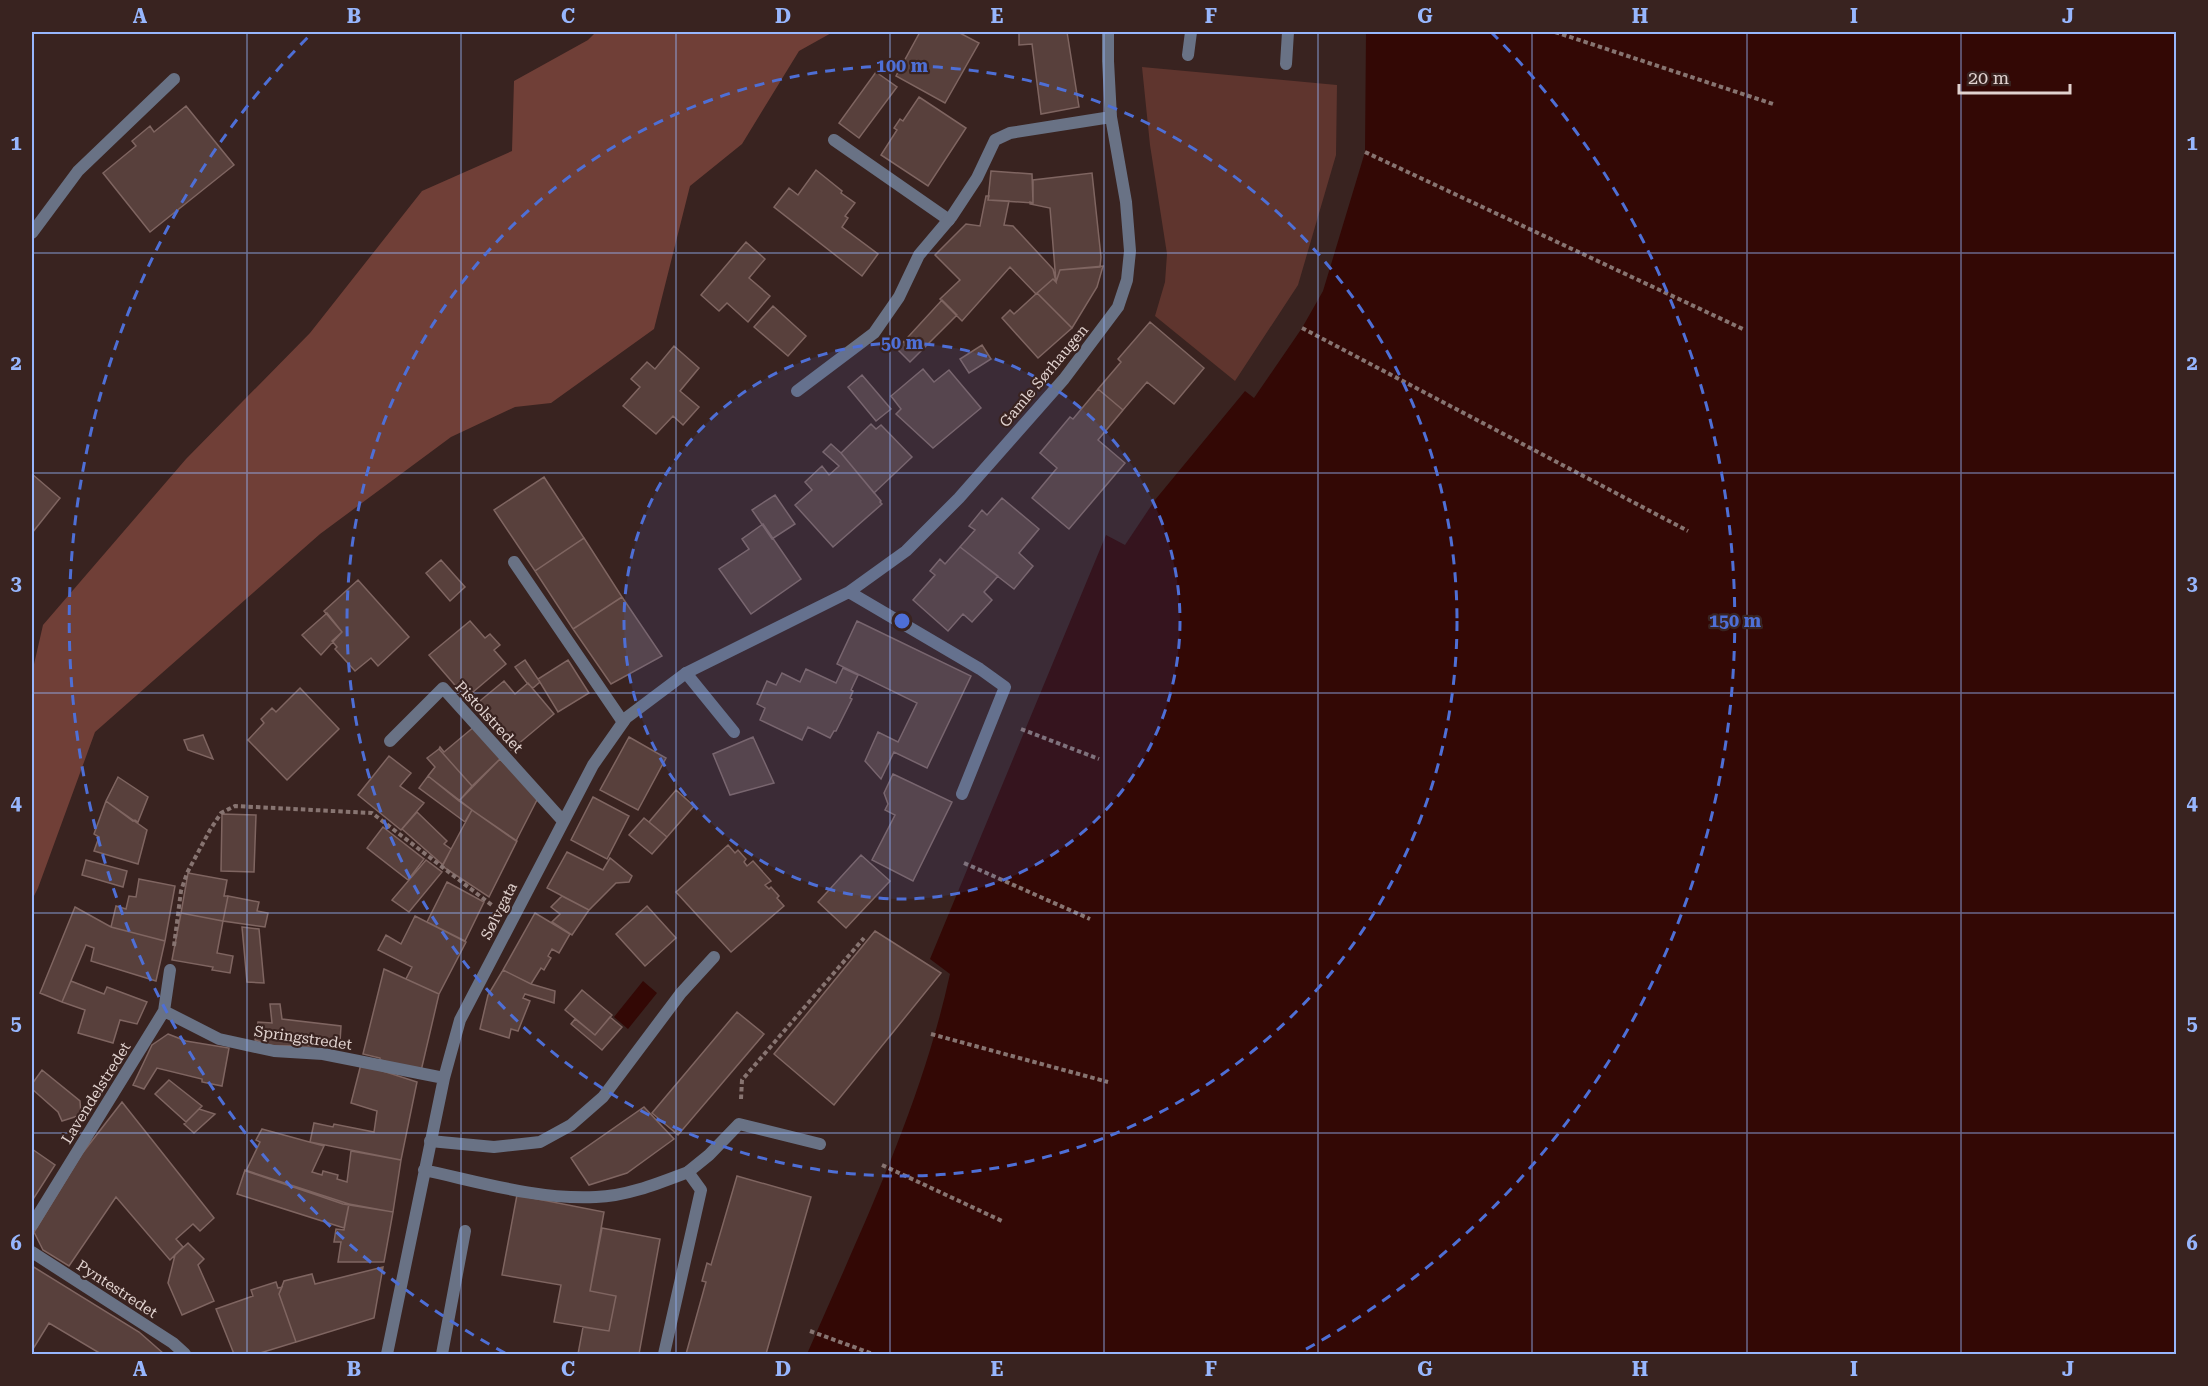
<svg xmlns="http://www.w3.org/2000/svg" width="2208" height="1386" viewBox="0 0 2208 1386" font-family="'Roboto Serif',serif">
<rect width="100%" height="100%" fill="#392320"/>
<!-- green -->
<path fill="#5f352e" d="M1142,67L1337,85L1336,155L1298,285L1235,381L1155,316L1165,282L1167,254L1150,145Z"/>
<!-- forest -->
<path fill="#703f37" d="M596,32H833L799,51L742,144L690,186L654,329L551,403L515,407L451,437L320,534L95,732L38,888L32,900V673L43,625L186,459L310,333L422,191L512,151L514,81L588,40Z"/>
<!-- water -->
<path fill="#330805" d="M1366,32H2176V1354H807C861,1230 921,1107 950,974L930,959L1106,535L1125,545L1155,500L1245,391L1254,398L1302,328L1323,291L1365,152Z
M643,981L657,993L628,1029L614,1017Z"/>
<!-- building -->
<path fill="#58403c" stroke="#7f6561" stroke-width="1.5" d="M920,32H958L979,43L945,103L896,76Z
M1067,32L1079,107L1041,114L1032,44L1019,45V33Z
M876,72L897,87L859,138L839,123Z
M919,97L966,128L928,186L881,155L897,130L894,128L900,119L903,121Z
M186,106L234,165L150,232L103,173L136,146L132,141L150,126L154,132Z
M816,170L842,191L841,193L855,203L845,216L848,218L842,227L878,254L862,276L774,207L789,188L798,195Z
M991,171L1032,174L1033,203L988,200Z
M1092,173L1101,257L1100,267L1060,270L1056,282L1050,208L1030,204V202L1033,203V180Z
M986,196H989L988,200L1009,201L1004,225L1013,226L1053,269L1056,282L1053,279L1036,294L1010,267L962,321L940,299L960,280L935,255L966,224L980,226Z
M746,242L765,259L749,278L770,296L748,322L727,303L719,311L701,295Z
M1103,266L1097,287L1072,328L1037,293L1053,279L1056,282L1060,270Z
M1037,293L1072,328L1038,358L1002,318L1010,310L1014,314Z
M942,300L957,315L910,362L897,349Z
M773,306L806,336L788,356L754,327Z
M1150,322L1204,368L1174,404L1147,382L1123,410L1098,389L1121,362L1118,359Z
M982,345L991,359L969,373L960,359Z
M674,346L699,368L680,391L699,407L683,425L673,416L656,434L623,406L640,387L631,379L647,362L655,369Z
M923,369L934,382L949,370L981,408L933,448L896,414L901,409L891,396Z
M862,375L891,409L876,421L848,387Z
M1098,389L1123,410L1098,440L1125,463L1069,529L1032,498L1057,468L1040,453L1070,417L1073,419Z
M871,424L876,429L881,425L912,457L874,493L841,453Z
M831,444L841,453L881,501L880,502L882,504L833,547L795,505L812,490L805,482L822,466L829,475L839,466L823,452Z
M32,474L60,498L32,533Z
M544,477L584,538L535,571L494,510Z
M775,495L795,524L772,539L752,510Z
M1002,498L1039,529L1019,553L1033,566L1014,589L960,547L975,530L969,526L982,510L987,515Z
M763,524L801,579L751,614L719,569L749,549L742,539Z
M584,538L622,597L573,629L535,571Z
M960,547L998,576L984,592L992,600L972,622L963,614L948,631L913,600L935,575L930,571L940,559L945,564Z
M441,560L465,587L450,601L426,573Z
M358,580L409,637L378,666L371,658L355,671L335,649L337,647L332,641L342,632L324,611Z
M622,597L662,656L611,684L573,629Z
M327,613L342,632L321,655L302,635Z
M470,621L485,638L490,634L500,645L494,650L506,664L466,698L429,655Z
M857,621L971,676L927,768L894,752L881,779L865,761L878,732L898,742L917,703L837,664Z
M525,660L540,682L533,688L527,683L515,667Z
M568,660L589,693L558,712L538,679Z
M843,668L858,675L851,690L853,691L850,698L852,699L836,731H834L830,738L808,727L802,740L760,720L765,708L757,704L767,681L776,685L782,673L800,682L806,669L836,683Z
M504,681L515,694L528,683L554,714L511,750L475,705Z
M300,688L339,729L287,780L248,740L264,723L261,719L272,708L276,712Z
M475,726L501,758L472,786L439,749L440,747L444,752Z
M203,735L213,759L188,750L184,740Z
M629,737L666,758L638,810L600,790Z
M753,737L774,783L730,795L713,754Z
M439,749L472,786L459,801L428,776L435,767L427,758Z
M389,756L411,773L400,786L424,803L401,830L358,795Z
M500,759L538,798L516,841L459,801Z
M893,774L952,802L913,881L872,860L895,815L885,810L888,804L884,793Z
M428,776L472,810L465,822L419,788Z
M118,777L148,797L138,822L135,820L133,821L106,801Z
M676,790L694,806L667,837L649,822Z
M593,797L629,816L607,859L571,840Z
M106,801L147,830L138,864L94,851L99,837L94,834Z
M472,810L517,841L489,897L442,866Z
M417,812L447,841L444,844L451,849L443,865L402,829Z
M222,814L256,815L254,872L221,871Z
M644,818L667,837L652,854L629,835Z
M383,827L424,859L408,880L367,848Z
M728,845L735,853L738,850L746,859L744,862L747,866L753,861L771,881L765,885L769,889L771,887L779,896L777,898L784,906L731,952L676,892Z
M567,852L603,870L610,858L632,876L629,882L616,883L589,910L547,888Z
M861,855L890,881L846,928L818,902Z
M86,860L127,871L123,887L82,875Z
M426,860L442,872L409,912L392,900Z
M188,873L227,880L224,896H228L223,921L181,913Z
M139,879L175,886L165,941L111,927L116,906L126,909L129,896L136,897Z
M447,882L484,902L465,941L427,922Z
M228,896L259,902L257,911L268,913L265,927L223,921Z
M562,896L589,910L572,935L552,922L560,914L551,907Z
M647,906L676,938L645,966L616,934Z
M75,907L111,927L165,941L156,981L91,961L94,948L86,945L62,1002L40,993Z
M181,913L223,921L217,953L233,956L230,973L212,970L213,967L172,960Z
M535,913L570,934L559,953L552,949L548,956L551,958L544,970L541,968L531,984L503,970Z
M415,916L466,942L439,994L406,979L412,967L378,950L386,935L401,944Z
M242,927L259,929L264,983L247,982Z
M875,931L941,973L834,1105L774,1054Z
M384,969L439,994L421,1071L380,1060V1058L363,1054Z
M503,970L531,984L555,991L554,1003L525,994L523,998L530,1001L518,1031L511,1029L509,1038L480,1029L488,995Z
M71,981L104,994L107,987L147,1002L137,1024L120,1020L113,1043L78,1033L85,1010L62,1002Z
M582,990L612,1015L595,1035L565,1010Z
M270,1004H280L282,1019L341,1026L340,1042L333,1046H273L255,1040L258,1022L272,1023Z
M737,1012L764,1034L678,1135L652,1113Z
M610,1017L622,1027L602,1050L571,1024L575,1019L595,1035Z
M168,1034L186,1041L229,1048L222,1086L202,1082V1079L157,1068L144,1089L133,1085L152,1045Z
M361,1064L417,1082L401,1160L310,1142L314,1123L333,1127L334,1124L374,1132L377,1111L351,1103Z
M42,1070L80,1101L81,1115L62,1121L58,1112L32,1089V1084Z
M169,1080L202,1106L186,1122L155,1094Z
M122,1102L214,1218L200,1231L193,1224L176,1239L183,1247L170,1260L116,1197L69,1266L43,1250L34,1232L81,1155Z
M644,1107L674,1139L627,1173L589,1185L571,1158Z
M199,1109L215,1114L194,1133L184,1124Z
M262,1129L324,1146L312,1172L322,1175L323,1171L338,1175L337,1179L347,1182L351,1151L401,1160L393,1212L343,1204L246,1171L260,1142L256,1140Z
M32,1149L55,1165L32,1201Z
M245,1170L349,1204L344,1228L237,1194Z
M737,1176L811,1197L766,1354H686L706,1282L702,1281L707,1263L711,1265Z
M517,1195L604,1212L590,1291L616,1296L609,1331L554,1322L561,1285L502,1275Z
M349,1204L393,1212L384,1262H338L341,1242H334L336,1229L344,1230Z
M602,1228L660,1239L639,1354H578L583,1327L609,1331L616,1296L590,1291Z
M188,1243L204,1259L198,1265L214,1301L182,1315L168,1283L175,1255Z
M32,1266L139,1332L164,1354H101L49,1323L33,1349L32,1348Z
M383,1267L374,1318L296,1342L279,1294L284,1281L312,1274L315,1284Z
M276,1282L278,1288L282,1287L279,1294L296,1342L257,1354H234L216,1309L253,1296L251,1290Z"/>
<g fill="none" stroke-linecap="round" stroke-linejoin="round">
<!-- path -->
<path stroke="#877471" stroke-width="4" stroke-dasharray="4.5 3" stroke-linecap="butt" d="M1555,32L1773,104
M1365,152L1745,330
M1302,328L1688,531
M1021,729L1099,759
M964,863L1090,919
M174,946L181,891L187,873L210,830L221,813L235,806L372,813L493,906
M931,1034L1108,1082
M741,1099L742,1080L864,938
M882,1165L1002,1221
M810,1331L873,1354"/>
<!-- lane -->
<path stroke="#697285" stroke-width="12" d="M1188,55L1191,32
M1286,64L1288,32
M834,140L949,220
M32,233L78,171L174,79
M514,562L623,722
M686,673L734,732
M430,1141L494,1147L540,1142L571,1125L603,1097L681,993L714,957
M688,1172L709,1155L739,1124L820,1144
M442,1354L465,1231"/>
<!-- street -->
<path stroke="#697285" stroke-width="12" d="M797,391L874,333L899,297L919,255L952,216L977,178L995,140L1010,133L1111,117
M849,592L980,669L1005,687L962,794
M390,741L443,688L563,821
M164,1011L219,1039L274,1051L323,1054L444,1078
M424,1170C480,1182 538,1200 596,1197C627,1196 659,1183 688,1172L701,1190L664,1354
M32,1225L164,1011L170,970
M32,1252L173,1343L185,1354
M387,1354L444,1078L460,1020L593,765L626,718L686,673L849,592L906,551L959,498L1064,379L1118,307L1127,280L1130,251L1126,202L1111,117L1108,61V32"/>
</g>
<!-- grid -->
<path fill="none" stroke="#97b6fd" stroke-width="1.5" stroke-opacity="0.55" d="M247,32V1354M461,32V1354M676,32V1354M890,32V1354M1104,32V1354M1318,32V1354M1532,32V1354M1747,32V1354M1961,32V1354M32,253H2176M32,473H2176M32,693H2176M32,913H2176M32,1133H2176"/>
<!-- distance rings -->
<circle cx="902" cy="621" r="278" fill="#4e6fd6" fill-opacity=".12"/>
<g fill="none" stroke="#4e6fd6" stroke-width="3" stroke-dasharray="10 8">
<circle cx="902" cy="621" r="278"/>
<circle cx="902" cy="621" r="555"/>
<path d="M505 1353A833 833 0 0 1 313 32M1491 32A833 833 0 0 1 1299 1353"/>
</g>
<g text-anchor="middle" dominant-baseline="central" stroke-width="4.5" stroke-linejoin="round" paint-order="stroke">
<!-- street labels -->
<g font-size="15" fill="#e1d2cf" stroke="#392320">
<text transform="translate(1044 376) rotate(-50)">Gamle Sørhaugen</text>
<text transform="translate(489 717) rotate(47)">Pistolstredet</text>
<text transform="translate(499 911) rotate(-63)">Sølvgata</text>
<text transform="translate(303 1038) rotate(8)">Springstredet</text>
<text transform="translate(96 1093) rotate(-58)">Lavendelstredet</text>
<text transform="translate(117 1289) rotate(33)">Pyntestredet</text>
</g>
</g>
<circle cx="902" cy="621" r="9" fill="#4e6fd6" stroke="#392320" stroke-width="3"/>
<g font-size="18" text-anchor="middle" font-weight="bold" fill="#4e6fd6" stroke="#392320" stroke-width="4.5" stroke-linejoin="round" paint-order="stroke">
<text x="902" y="72">100 m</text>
<text x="902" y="349">50 m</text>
<text x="1735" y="627">150 m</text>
</g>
<!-- border -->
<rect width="2208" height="1386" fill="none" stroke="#392320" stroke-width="66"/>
<!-- scale -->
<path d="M1959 84v9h111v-9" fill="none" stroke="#e1d2cf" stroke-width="3"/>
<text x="1968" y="84" font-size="18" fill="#e1d2cf" stroke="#392320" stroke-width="4.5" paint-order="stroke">20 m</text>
<rect x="33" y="33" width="2142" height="1320" fill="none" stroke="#97b6fd" stroke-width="2"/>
<g font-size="20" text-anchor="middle" font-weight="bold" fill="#97b6fd">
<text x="140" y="23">A</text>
<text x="354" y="23">B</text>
<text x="568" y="23">C</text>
<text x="783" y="23">D</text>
<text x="997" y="23">E</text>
<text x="1211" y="23">F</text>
<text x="1425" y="23">G</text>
<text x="1640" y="23">H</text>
<text x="1854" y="23">I</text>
<text x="2068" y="23">J</text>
<text x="16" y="150">1</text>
<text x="2192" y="150">1</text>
<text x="16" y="370">2</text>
<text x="2192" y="370">2</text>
<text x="16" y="590">3</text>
<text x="2192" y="590">3</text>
<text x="16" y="810">4</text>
<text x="2192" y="810">4</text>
<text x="16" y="1030">5</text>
<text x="2192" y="1030">5</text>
<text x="16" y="1250">6</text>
<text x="2192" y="1250">6</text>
<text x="140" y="1376">A</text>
<text x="354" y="1376">B</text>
<text x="568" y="1376">C</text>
<text x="783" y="1376">D</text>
<text x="997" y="1376">E</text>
<text x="1211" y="1376">F</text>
<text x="1425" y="1376">G</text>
<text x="1640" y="1376">H</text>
<text x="1854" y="1376">I</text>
<text x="2068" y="1376">J</text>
</g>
</svg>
